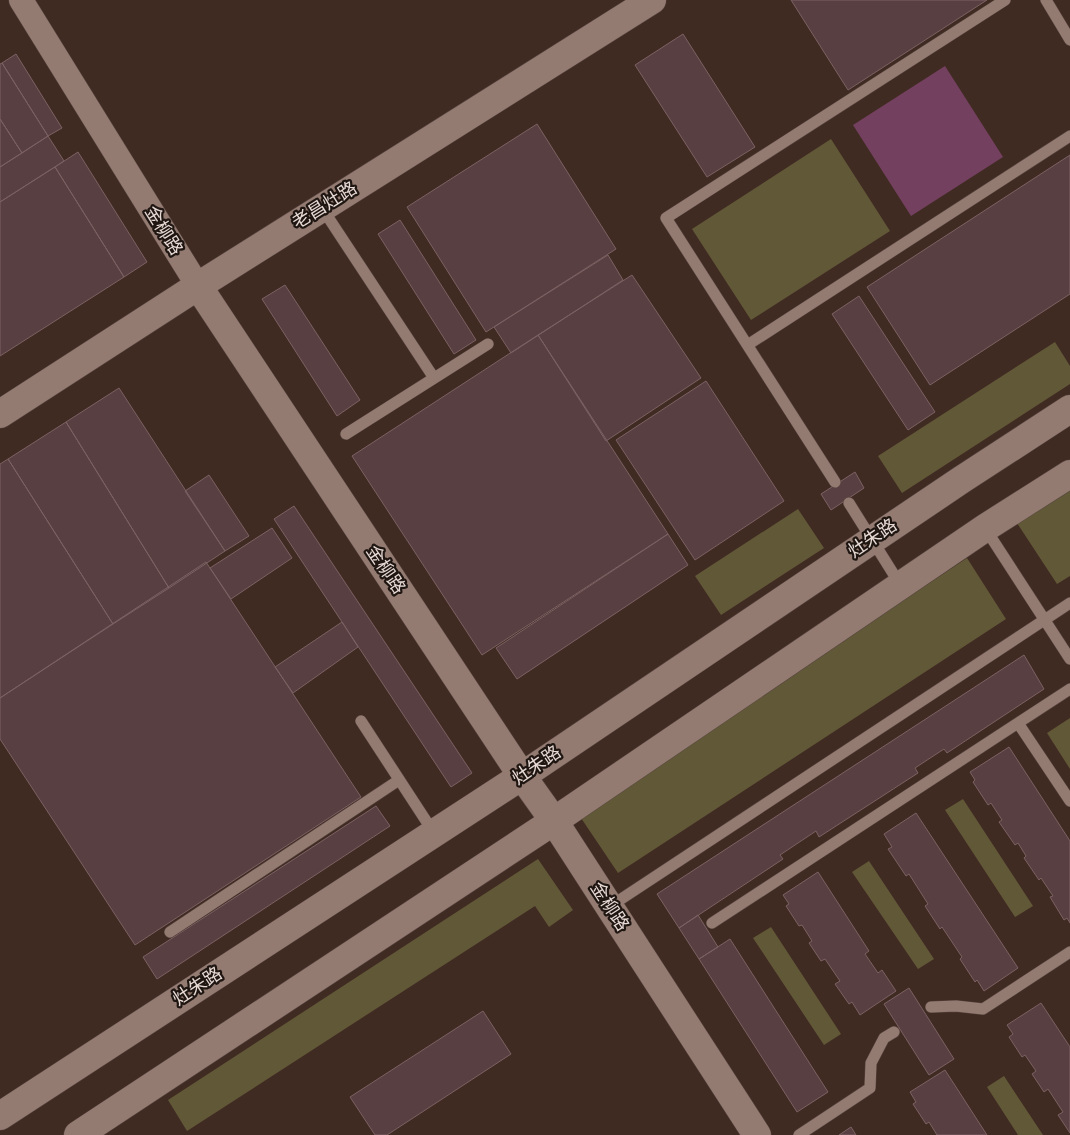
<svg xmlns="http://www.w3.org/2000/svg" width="1070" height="1135" viewBox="0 0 1070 1135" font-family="'Alegreya Sans','Noto Sans SC',sans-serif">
<rect width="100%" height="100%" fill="#402b23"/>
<!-- green -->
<path fill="#615837" d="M831,139L890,231L751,320L692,229Z
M1055,342L1070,366V384L902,493L878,456Z
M1070,489V576L1057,584L1017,523Z
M798,509L824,548L721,615L695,576Z
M967,558L1006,619L618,873L579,815Z
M1070,718V769L1047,733Z
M963,799L1033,906L1015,917L945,810Z
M538,859L573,910L549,927L535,906L187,1131L168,1100Z
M869,861L934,959L918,969L852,872Z
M771,927L841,1034L824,1045L753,938Z
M1004,1076L1043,1135H1018L987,1087Z"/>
<!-- water -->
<path fill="#74405f" d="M945,66L1003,157L911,216L853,125Z"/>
<!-- building -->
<path fill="#584042" stroke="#7c6163" d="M791,0H987L848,90Z
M683,34L755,147L707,177L635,65Z
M16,54L62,128L48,136L2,63Z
M2,63L48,136L22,153L0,119V64Z
M0,119L22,153L0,167Z
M537,124L616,249L486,332L407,207Z
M48,136L64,161L0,202V167Z
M78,152L147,262L124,277L55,167Z
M1070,155V294L930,385L867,287Z
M55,167L124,277L0,356V202Z
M400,220L476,340L454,354L378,234Z
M608,255L623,280L511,353L494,327Z
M632,275L701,378L606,441L538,335Z
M285,285L360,400L337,416L262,299Z
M859,296L935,412L908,430L832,314Z
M538,335L668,534L482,655L352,456Z
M706,381L784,501L695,560L616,440Z
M119,388L225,551L169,588L66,422Z
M66,422L169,588L113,624L8,459Z
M8,459L113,624L0,698V464Z
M855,472L864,488L831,510L821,494Z
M209,475L249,536L225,551L185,491Z
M294,506L472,773L451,787L274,519Z
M272,528L292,558L231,599L210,568Z
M668,534L688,565L517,679L496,648Z
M206,562L361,797L135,945L0,739V698Z
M342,622L358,647L293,693L275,667Z
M1024,655L1044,689L947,753L944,749L915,768L918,773L819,837L816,831L780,855L783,859L679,928L657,894Z
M1009,747L1070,841V923L1067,918L1064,920L1050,897L1053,896L1041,878L1039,880L1024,858L1026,856L1018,843L1015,845L999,822L1002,820L991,803L988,805L973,782L975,780L970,772Z
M376,806L390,826L157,979L143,957Z
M916,813L1018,968L984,991L977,980L975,982L960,959L962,957L942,927L940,929L925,906L928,904L909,874L906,876L888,849L892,847L884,834Z
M818,872L869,951L865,954L878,973L882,970L896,991L860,1015L852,1002L849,1004L835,984L840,981L825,959L821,961L809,943L812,941L802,925L799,926L786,906L789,904L783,895Z
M698,915L718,947L699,959L679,928Z
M730,939L828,1092L797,1112L699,959Z
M909,988L954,1059L929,1075L884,1004Z
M1041,1003L1070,1047V1133L1058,1115L1063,1112L1048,1089L1044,1092L1032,1074L1036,1071L1025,1055L1022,1057L1009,1037L1013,1034L1007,1025Z
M483,1011L511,1054L387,1135H375L350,1097Z
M945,1070L987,1135H937L929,1122L926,1124L913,1104L916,1102L910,1092Z
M851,1127L856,1135H839Z"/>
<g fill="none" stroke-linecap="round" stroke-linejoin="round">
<!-- lane casing -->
<g stroke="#584740" stroke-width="12">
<path id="lane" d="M1046,0L1070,40
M322,208L434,378
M749,344L1070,136
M346,434L488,344
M835,482L666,218L1005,0
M849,503L901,586
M985,528L1070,659
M361,721L434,833
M1018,723L1070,801
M609,907L1070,603
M712,923L1070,689
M170,932L399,780
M931,1007L956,1006L983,1009L1070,952
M799,1135L870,1088L871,1063L884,1038L894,1032"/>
</g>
<!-- street casing -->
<g stroke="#584740" stroke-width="25">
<path id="street" d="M21,0L198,286"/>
</g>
<!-- secondary casing -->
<g stroke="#584740" stroke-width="29">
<path id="secondary" d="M198,286L522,776L554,821L757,1135
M0,414L198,286L652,0
M0,1116L522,776L961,480L1070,409
M78,1135L554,821L985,528L1070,474"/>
</g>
<!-- lane -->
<use href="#lane" stroke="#947b72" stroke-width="11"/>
<!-- street -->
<use href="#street" stroke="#947b72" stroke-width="24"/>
<!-- secondary -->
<use href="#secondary" stroke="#947b72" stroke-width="28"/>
</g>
<g text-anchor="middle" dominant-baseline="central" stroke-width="4.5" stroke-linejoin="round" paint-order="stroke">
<!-- street labels -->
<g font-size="18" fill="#e8dad5" stroke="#1f1612">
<text transform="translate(325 206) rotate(-32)">老昌灶路</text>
<text transform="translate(163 231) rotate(58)">金柳路</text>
<text transform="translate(873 539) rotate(-34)">灶朱路</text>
<text transform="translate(385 570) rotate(56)">金柳路</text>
<text transform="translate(537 766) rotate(-34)">灶朱路</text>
<text transform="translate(609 907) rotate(57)">金柳路</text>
<text transform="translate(198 987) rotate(-33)">灶朱路</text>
</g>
</g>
</svg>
